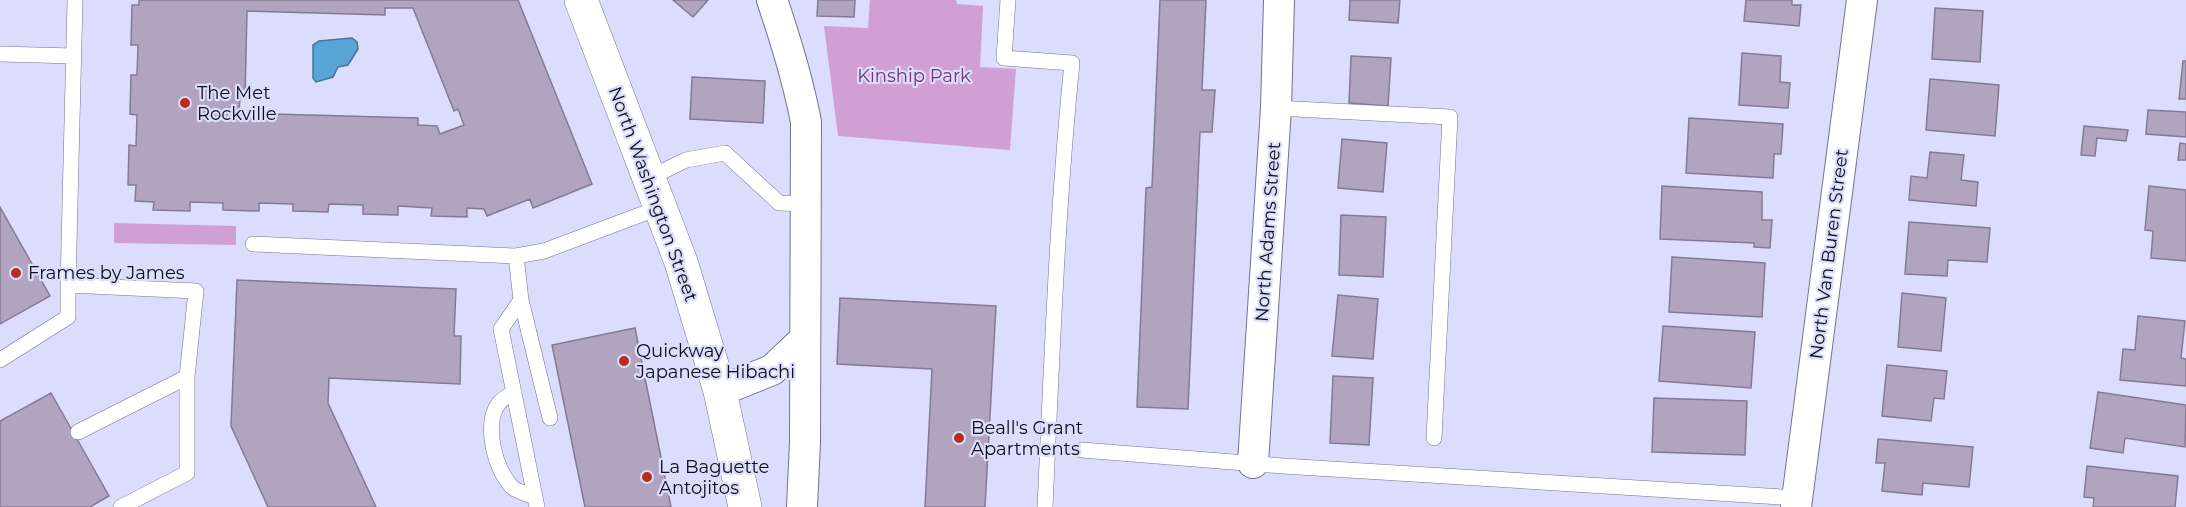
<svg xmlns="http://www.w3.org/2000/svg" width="2186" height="507" viewBox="0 0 2186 507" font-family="Montserrat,sans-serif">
<rect width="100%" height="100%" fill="#dcddfc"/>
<!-- green -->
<path fill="#d19fd2" d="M870,0H956L957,4L983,6L980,67L1016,69L1010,150L838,136L824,26L868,28Z
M114,223L236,226V245L114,243Z"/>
<!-- water -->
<path fill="#59a4d6" stroke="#42779c" stroke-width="1.5" d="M352,38L357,42L358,49L348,65L338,67L333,77L316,82L313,78V45L319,41Z"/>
<!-- building -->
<path fill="#b0a4c0" stroke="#857a94" stroke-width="1.5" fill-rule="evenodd" d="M139,0H518L592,184L533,208L530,199L487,216L484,209L467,208V217L431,216L432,208L398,206V215L363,214V205L329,204L328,212L293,211V204L259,203V211L223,210V203L190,202V211L153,210L154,202L135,201L136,185H128L129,145L136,146L137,115L130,114L131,75H137L138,45H131L132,5H139ZM385,8H413L454,111L458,109L464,125L440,134L437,126L418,125V118L239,113L240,97L245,98L247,11L385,15Z
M673,0H708L693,17Z
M818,0H855L854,17L817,16Z
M1160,0H1206L1202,90H1215L1212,132H1200L1188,409L1137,407L1146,188L1152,187Z
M1350,0H1400L1398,23L1349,20Z
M1746,0H1792V5H1801L1799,26L1744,21Z
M1935,8L1983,11L1980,62L1932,59Z
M1742,53L1781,56L1780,82L1790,83L1788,108L1739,105Z
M1351,56L1391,58L1388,106L1349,103Z
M2183,61H2186V99H2179Z
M692,77L765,81L763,123L690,119Z
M1930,79L1999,85L1995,136L1926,130Z
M2148,110L2186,112V137L2146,134Z
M1689,118L1783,124L1781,154H1774L1773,178L1686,173Z
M2084,126L2128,130L2126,141L2097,138L2095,156L2081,155Z
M1342,139L1387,143L1383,192L1338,188Z
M2180,143L2186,144V160H2178Z
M1930,152L1964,155L1961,180L1978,182L1976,206L1909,200L1911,176L1927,178Z
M1662,186L1762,192V220H1772L1770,248L1754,247V243L1660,239Z
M2149,186L2186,190V261L2151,258L2153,231L2145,230Z
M0,207L50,296L0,324Z
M1341,215L1386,217L1383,277L1339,275Z
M1909,222L1990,228L1987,262L1948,260L1947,276L1905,274Z
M1672,257L1765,263L1762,317L1669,312Z
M237,280L456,289L454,336H461L460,384L329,378L328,403L376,507H268L231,426Z
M1902,293L1946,298L1941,351L1898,347Z
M1338,295L1378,299L1373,359L1332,356Z
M840,298L996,306L985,507H925L932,369L837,364Z
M2138,316L2185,321L2181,358L2186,359V386L2120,380L2123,349L2135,350Z
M1663,326L1755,332L1751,388L1659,381Z
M635,328L671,507H585L552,345Z
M1887,365L1947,371L1944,399L1934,398L1931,421L1882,416Z
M1333,376L1373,378L1369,445L1330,443Z
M2098,392L2186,405L2185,447L2125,438L2123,453L2090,448Z
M51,393L109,496L90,507H0V421Z
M1654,398L1747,401L1745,455L1652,452Z
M1878,439L1973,447L1969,487L1923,483L1922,495L1882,491L1885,463H1876Z
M2087,466L2178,476L2175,507H2093L2094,498L2084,497Z"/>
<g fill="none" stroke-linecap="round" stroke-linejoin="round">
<!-- lane casing -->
<g stroke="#72738e" stroke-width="16">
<path id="lane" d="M75,0L68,285L196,291L187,377V473L121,507
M1008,0L1004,58L1072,63C1057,211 1052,359 1045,507
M0,54L74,56
M1276,108L1450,117L1434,438
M649,178L686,160L725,153L779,203L807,204
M253,244L516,256L544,251L661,207
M516,256L521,300L550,418
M521,300L501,329L537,507
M0,360L68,317V285
M514,392C510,395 502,399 499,403C483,424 495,471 513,488C518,492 528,494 535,497
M78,432L187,377
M1082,450L1283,466L1798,498"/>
</g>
<!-- street casing -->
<g stroke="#72738e" stroke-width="32">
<path id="street" d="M772,0C786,41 798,80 806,122L805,442L802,507
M720,391L772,370L805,339
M1253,463L1276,108L1279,0
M1796,507L1862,0"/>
</g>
<!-- secondary casing -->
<g stroke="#72738e" stroke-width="34">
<path id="secondary" d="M581,0L681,262L720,391L745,507"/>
</g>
<!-- lane -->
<use href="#lane" stroke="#fff" stroke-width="15"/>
<!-- street -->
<use href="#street" stroke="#fff" stroke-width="30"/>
<!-- secondary -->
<use href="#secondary" stroke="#fff" stroke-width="33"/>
</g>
<!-- markers -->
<g fill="#b92b1f" stroke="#dcddfc" stroke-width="2">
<circle cx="185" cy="103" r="6"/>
<circle cx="16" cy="273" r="6"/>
<circle cx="624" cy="361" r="6"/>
<circle cx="959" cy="438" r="6"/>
<circle cx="647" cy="477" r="6"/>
</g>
<g text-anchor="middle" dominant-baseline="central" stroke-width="4.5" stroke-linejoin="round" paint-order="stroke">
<!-- park labels -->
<g font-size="18" fill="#753179" stroke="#dcddfc">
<text x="914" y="76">Kinship Park</text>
</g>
<!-- poi labels -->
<g font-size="18" fill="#0c0d16" stroke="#dcddfc" text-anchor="start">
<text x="197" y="93">The Met<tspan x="197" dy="21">Rockville</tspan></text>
<text x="28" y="273">Frames by James</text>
<text x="636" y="351">Quickway<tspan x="636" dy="21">Japanese Hibachi</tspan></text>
<text x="971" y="428">Beall's Grant<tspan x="971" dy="21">Apartments</tspan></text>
<text x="659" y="467">La Baguette<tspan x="659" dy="21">Antojitos</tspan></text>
</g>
<!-- street labels -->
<g font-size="18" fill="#0c0d16" stroke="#dcddfc">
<text transform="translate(653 194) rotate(70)">North Washington Street</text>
<text transform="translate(1268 232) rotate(-86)">North Adams Street</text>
<text transform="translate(1829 254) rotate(-83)">North Van Buren Street</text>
</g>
</g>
</svg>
